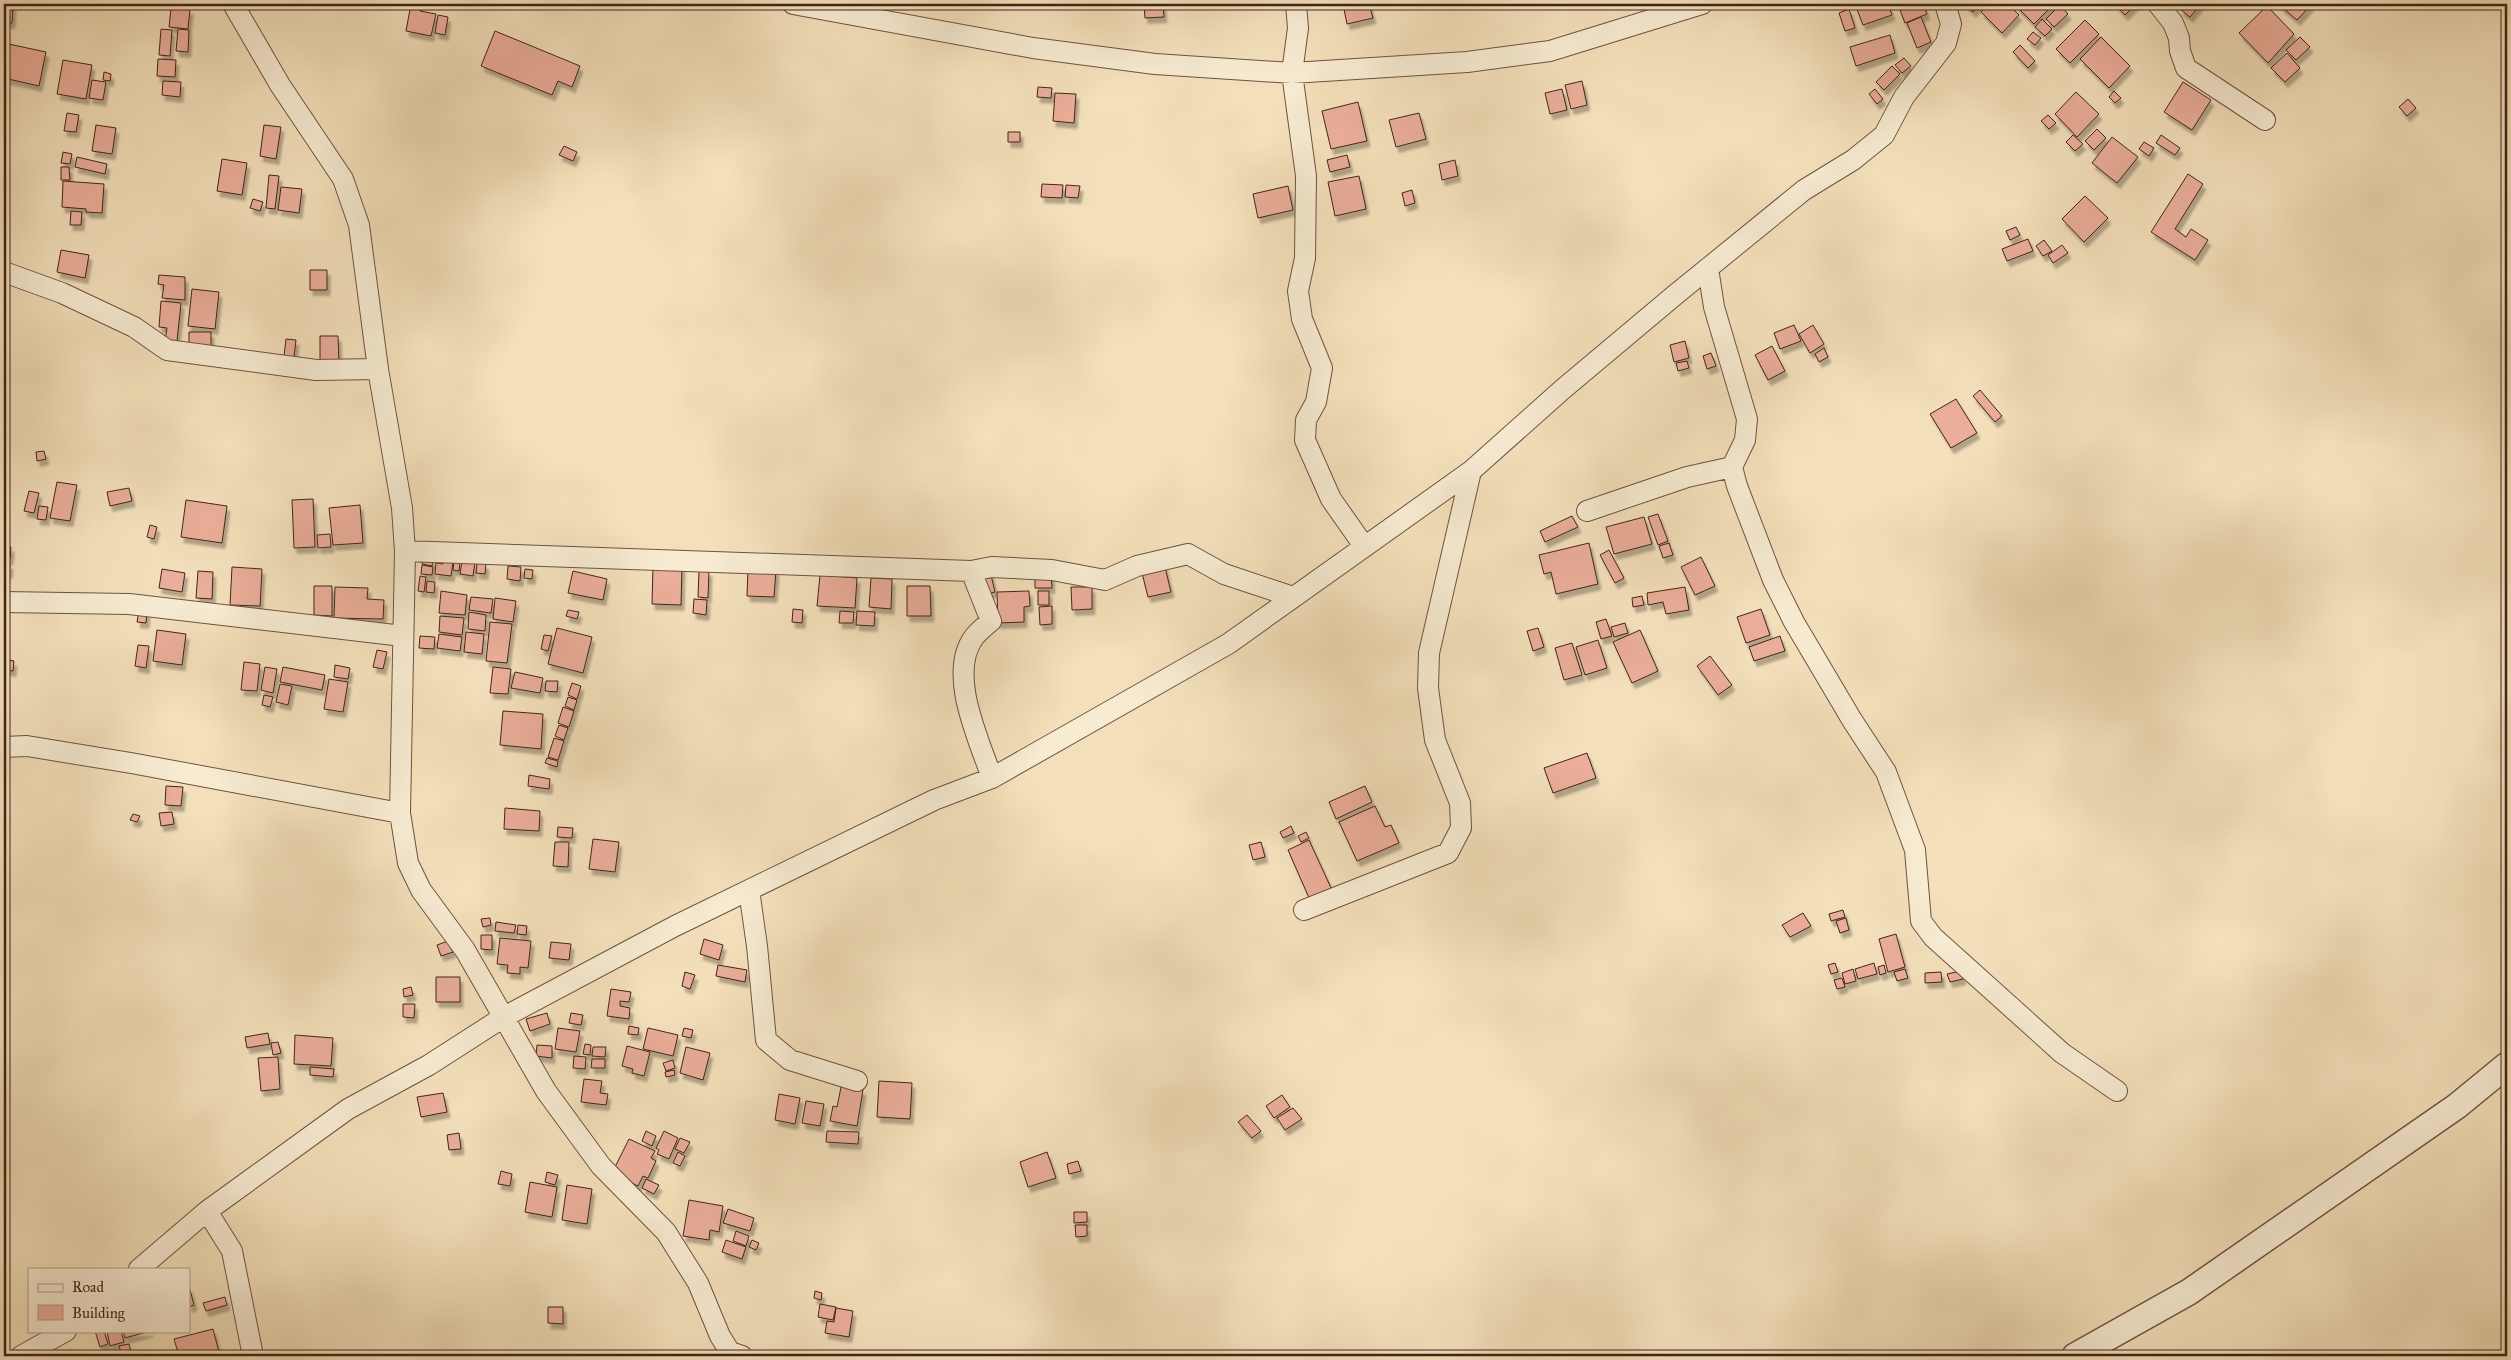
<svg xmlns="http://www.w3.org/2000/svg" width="2511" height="1360" viewBox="0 0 2511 1360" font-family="'IM FELL Great Primer',serif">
<defs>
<filter id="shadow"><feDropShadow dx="3" dy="5.5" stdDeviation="1" flood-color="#0004"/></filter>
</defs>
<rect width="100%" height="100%" fill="#f3e0ba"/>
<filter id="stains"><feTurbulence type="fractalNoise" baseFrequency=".004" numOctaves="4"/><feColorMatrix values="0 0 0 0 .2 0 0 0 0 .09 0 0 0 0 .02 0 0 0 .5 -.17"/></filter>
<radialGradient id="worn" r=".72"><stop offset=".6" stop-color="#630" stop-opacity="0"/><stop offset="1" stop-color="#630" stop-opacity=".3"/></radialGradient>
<!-- building -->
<path fill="#ebae9a" stroke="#402419" filter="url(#shadow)" d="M4,4H13L12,23H4Z
M411,4L421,6L420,11L436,14L431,36L406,31Z
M1144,4H1163L1164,17L1145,18Z
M1343,4H1369L1373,18L1347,24Z
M1855,4H1888L1892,15L1863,25Z
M1902,4H1923L1927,14L1905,23L1900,10L1904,9Z
M1964,4H1980L1973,12Z
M1988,4H2008L2019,15L2002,33L1981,12Z
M2049,4L2052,6L2034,24L2015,5Z
M2115,4H2136L2125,15Z
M2185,4H2201L2190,17L2180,9Z
M2278,4H2312L2297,20Z
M2060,5L2068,14L2054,27L2046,19Z
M2267,6L2294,34L2268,63L2239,33Z
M171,8L190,9L188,29L169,27Z
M1849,9L1855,28L1845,31L1839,13Z
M438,15L448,17L445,35L435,33Z
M1921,17L1931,42L1917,48L1907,23Z
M2042,19L2052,29L2045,36L2035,27Z
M2085,20L2099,34L2070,63L2056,49Z
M161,29L172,30L170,56L159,55Z
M178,29L189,30L188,52L176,51Z
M495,31L580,66L572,87L558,81L552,95L481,66Z
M2033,32L2041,38L2035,45L2027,39Z
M1890,35L1895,53L1856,66L1850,47Z
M2101,37L2130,66L2109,88L2080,59Z
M2300,37L2310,47L2296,60L2286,50Z
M4,43L46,52L39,86L4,78Z
M2020,45L2035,61L2028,68L2013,52Z
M2287,53L2300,68L2285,82L2271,68Z
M1904,58L1911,66L1902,73L1895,65Z
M158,59L176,60L175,77L157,76Z
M63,60L92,65L86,99L57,94Z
M1892,66L1900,74L1884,90L1876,82Z
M104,72L111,74L110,81L103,80Z
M92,80L106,82L103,100L89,98Z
M163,81L181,82L180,97L162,95Z
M1582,81L1587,105L1571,109L1565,85Z
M2183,82L2211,100L2192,130L2164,112Z
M1038,87L1052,88L1051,98L1037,97Z
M1562,89L1567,110L1550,114L1545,93Z
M1875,89L1883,99L1877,104L1869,94Z
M2114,91L2121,98L2115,103L2109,97Z
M2076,92L2099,114L2077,137L2055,114Z
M1055,93L1076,94L1074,123L1053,121Z
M2408,99L2416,108L2407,116L2399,107Z
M1358,102L1367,141L1331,149L1322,111Z
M67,113L79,115L76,132L64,131Z
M1419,113L1426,139L1396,147L1389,120Z
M2048,115L2056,123L2049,129L2041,121Z
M96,125L116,128L112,154L92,151Z
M264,125L281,127L276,159L260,156Z
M2097,129L2106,138L2094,150L2085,141Z
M1008,132H1020V142H1008Z
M2073,135L2083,144L2075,151L2066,142Z
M2161,135L2180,148L2175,155L2156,143Z
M2112,137L2138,157L2117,183L2092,163Z
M2144,142L2154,148L2149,156L2139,149Z
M564,146L577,152L573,161L559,155Z
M63,152L72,154L70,164L61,163Z
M1347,155L1350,167L1330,172L1327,160Z
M77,157L107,164L105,174L75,167Z
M222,159L247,163L242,195L217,191Z
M1455,160L1458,176L1442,180L1439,164Z
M61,167H69L70,180H61Z
M2188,174L2203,184L2175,229L2186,237L2191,229L2208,240L2195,260L2151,232Z
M269,175L279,176L275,209L266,208Z
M1359,176L1366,209L1335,216L1328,182Z
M63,181L104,184L102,213L86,212V209L62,207Z
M1042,184L1063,185L1062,198L1041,197Z
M1066,185L1080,186L1078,198L1065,197Z
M1288,186L1293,210L1258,218L1253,194Z
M281,187L302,189L299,213L278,210Z
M1412,190L1415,203L1405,206L1402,193Z
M2085,196L2108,218L2084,242L2062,219Z
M253,199L263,202L260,211L250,208Z
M71,211L82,212L81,225H70Z
M2016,227L2020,235L2010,240L2006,231Z
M2028,239L2033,251L2007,261L2002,249Z
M2044,240L2052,251L2043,256L2036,246Z
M2062,245L2068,253L2053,263L2048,255Z
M61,250L89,255L85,278L57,272Z
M310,270H327V290H310Z
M159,275L185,277V300L162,298L164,285L158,284Z
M192,289L219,292L215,329L188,326Z
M161,301L181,303L177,341H165L167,328L159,327Z
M1794,325L1801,341L1780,349L1774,333Z
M1813,325L1824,344L1810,353L1799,334Z
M189,332H211V348L189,349Z
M320,336H338L339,365H320Z
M286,339L296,340L294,357L284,356Z
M1685,341L1689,358L1674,362L1670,345Z
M1772,346L1785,371L1768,380L1755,355Z
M1824,348L1828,357L1819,362L1815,354Z
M1711,353L1716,366L1707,369L1703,356Z
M1687,361L1689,368L1678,371L1676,363Z
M1980,390L2002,416L1995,422L1973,396Z
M1956,399L1977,433L1951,448L1930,414Z
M44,451L46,459L37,461L36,452Z
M57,482L77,485L70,521L50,518Z
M129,488L132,501L110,506L107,492Z
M29,491L39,493L34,513L24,511Z
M313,499L315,547L294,548L292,500Z
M186,500L227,506L222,543L181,537Z
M360,505L363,543L333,545L329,508Z
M39,506L48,507L46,520L37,519Z
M1658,514L1668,541L1658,545L1648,517Z
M1572,516L1578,527L1545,542L1540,531Z
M1644,517L1652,544L1614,554L1606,527Z
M150,525L157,527L154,539L147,537Z
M330,534L331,547L318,548L317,535Z
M1589,543L1598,584L1556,594L1551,572L1544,574L1539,555Z
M1669,543L1673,555L1663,558L1659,546Z
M4,547H11L10,559H4Z
M1609,550L1624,578L1615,583L1600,555Z
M1701,557L1715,586L1695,595L1681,567Z
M423,558L433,559L432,566L422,564Z
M443,560L453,562L451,576L435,574L436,563L443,564Z
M454,561L460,562L459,571L453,570Z
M462,561L475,562L473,576L460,574Z
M4,563L10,564L9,573L4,572Z
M477,563L486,564L485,574L476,573Z
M1164,563L1171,592L1148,597L1141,569Z
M422,565L433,567L432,575L421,574Z
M653,565L682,566L681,605L652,604Z
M508,566L521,567L520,581L507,579Z
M232,567L262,569L260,606L230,605Z
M748,568L776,570L774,597L747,596Z
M162,569L185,573L182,592L159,588Z
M525,569L533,570L532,579L524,578Z
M198,571L213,572L212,599L196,598Z
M573,571L607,579L603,600L568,593Z
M699,571H709L708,598L698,597Z
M990,571L995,592L986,594L980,573Z
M1035,573H1051L1052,588H1035Z
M820,575L857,578L855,608L817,606Z
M420,576L426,577L424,592L418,591Z
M871,578L892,579L891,609L869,607Z
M427,581L435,582L434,593L426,592Z
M314,586H332V616L314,615Z
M907,586H930L931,616H907Z
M335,587L368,588L367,599L384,600L383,619L334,618Z
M1071,587H1092V609L1072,610Z
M1685,587L1689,610L1666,614L1663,602L1648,605L1647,593Z
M441,591L467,595L465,615L439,613Z
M1029,591L1030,606L1024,607V622L998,623L997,592Z
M1038,591H1049V605H1038Z
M1642,596L1644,605L1633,607L1632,598Z
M471,597L493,599L491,613L469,610Z
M495,598L516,601L513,622L493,619Z
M694,599L707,600L706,615L693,613Z
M1052,606V624L1040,625L1039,607Z
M793,609L803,610L802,623L792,622Z
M1761,609L1770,635L1746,643L1737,617Z
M139,610L147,612L146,623L137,622Z
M568,610L579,612L577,619L566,616Z
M840,611L854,612L853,623H839Z
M857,611L875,612L874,626L856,625Z
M469,612L486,615L485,631L468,629Z
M440,616L464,618L462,635L439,632Z
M1606,619L1612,636L1601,639L1596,622Z
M490,622L512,624L507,663L486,661Z
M1625,623L1628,633L1614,637L1611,627Z
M557,628L592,637L583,673L548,664Z
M1538,628L1544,647L1533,651L1527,631Z
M157,630L186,634L182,665L153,661Z
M1640,630L1658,671L1632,683L1613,642Z
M466,632L484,634L482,654L464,652Z
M439,634L462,637L460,651L437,648Z
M544,635L552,636L548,651L541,649Z
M420,636L435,637L434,649L419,648Z
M1780,636L1785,651L1754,661L1749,647Z
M1598,640L1607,668L1585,675L1576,647Z
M1572,643L1582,675L1564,680L1555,648Z
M138,645L149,646L146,668L135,666Z
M377,650L387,652L383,669L373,667Z
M1710,656L1732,685L1718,695L1697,666Z
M4,659L14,661L13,671L4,670Z
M244,662L260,664L257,691L241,690Z
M335,665L350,668L348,679L334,677Z
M265,667L277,669L273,693L261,690Z
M283,667L325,675L322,690L280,682Z
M493,667L511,669L508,694L490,693Z
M515,672L543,678L540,693L511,688Z
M329,679L348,682L343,712L324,709Z
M546,681H558L557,692L545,691Z
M572,683L581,686L577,699L568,695Z
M280,684L292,686L288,705L276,702Z
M264,695L273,697L270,707L262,705Z
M568,697L577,700L574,710L565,706Z
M563,707L574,711L569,727L558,723Z
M503,711L543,714L541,749L500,745Z
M559,725L568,728L564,740L555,736Z
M554,738L564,741L558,760L548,757Z
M1587,753L1596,778L1553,793L1544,768Z
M547,758L558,761L557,767L545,763Z
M529,775L550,779L549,789L528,786Z
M166,786L183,787L181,806L165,805Z
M1365,786L1372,802L1336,819L1329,802Z
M1375,806L1385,827L1391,825L1399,843L1357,861L1339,822Z
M505,808L540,811L539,831L504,829Z
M172,812L174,824L161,826L159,813Z
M133,814L140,816L137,822L130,820Z
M1291,826L1294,833L1283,838L1280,832Z
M558,827L573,828L572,838L557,837Z
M1306,832L1309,838L1301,842L1298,836Z
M593,839L619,842L615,872L589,869Z
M1309,840L1332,890L1310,900L1288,850Z
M555,842H569L568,867L553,866Z
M1261,842L1265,857L1253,860L1249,845Z
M1843,910L1845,917L1831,921L1829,914Z
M1803,913L1811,926L1790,937L1782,925Z
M490,918L491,925L483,927L481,919Z
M1846,918L1849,930L1840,933L1836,921Z
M496,922L516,925L514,933L495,931Z
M518,925L527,926L526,935L517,934Z
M1896,934L1905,967L1888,972L1879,939Z
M481,935H492V950L481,949Z
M500,938L531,941L528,968L520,967V974L507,973L508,965L497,964Z
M704,939L723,945L719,960L700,954Z
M448,941L453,952L441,956L437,945Z
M551,942L571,944L569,960L549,958Z
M1835,963L1838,972L1831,974L1828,965Z
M1874,963L1877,974L1858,979L1855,969Z
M718,965L747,970L745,982L716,976Z
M1884,965L1886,973L1880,975L1878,967Z
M1853,969L1856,981L1845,984L1842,973Z
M1905,969L1908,978L1897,981L1894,972Z
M1961,971L1963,979L1950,982L1947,974Z
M685,972L695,975L690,989L682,986Z
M1941,972L1942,982L1925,983V973Z
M436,977H460V1002H436Z
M1842,978L1845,987L1837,989L1834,980Z
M411,987L413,995L404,997L403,989Z
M611,989L631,992L629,1002L620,1001V1006L630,1008L629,1019L607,1016Z
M403,1004H415L414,1018L403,1017Z
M547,1013L550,1024L530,1031L526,1019Z
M571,1013L583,1015L581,1025L569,1023Z
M629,1026L639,1028L638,1035L628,1034Z
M558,1028L580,1031L576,1052L555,1049Z
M648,1028L678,1035L673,1056L643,1049Z
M684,1028L693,1030L691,1038L682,1036Z
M268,1033L270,1044L247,1048L245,1037Z
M295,1035L333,1038L331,1066L294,1064Z
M278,1042L281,1053L273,1055L271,1043Z
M585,1044L591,1045L590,1055L583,1054Z
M537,1045L552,1046V1058L536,1056Z
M627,1046L650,1052L644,1076L632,1073L633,1069L622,1066Z
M593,1047H606L605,1057L592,1056Z
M686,1047L710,1053L703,1080L680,1073Z
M574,1056L586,1057L585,1069L573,1068Z
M278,1057L280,1089L261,1091L258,1058Z
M592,1059H605V1068H591Z
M673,1060L675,1068L666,1071L663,1063Z
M310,1067L334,1069L333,1077L310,1075Z
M674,1070L675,1075L666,1077L665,1072Z
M584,1079L602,1081L600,1093L608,1094L606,1105L581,1102Z
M879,1081L912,1083L910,1119L877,1117Z
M841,1087L863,1090L857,1126L830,1121L833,1106L837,1107Z
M443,1093L447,1112L421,1117L417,1097Z
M779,1094L800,1098L795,1124L775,1120Z
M1282,1095L1290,1107L1274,1118L1266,1106Z
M806,1101L824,1104L820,1126L802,1123Z
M1293,1108L1302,1119L1285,1130L1277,1118Z
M1247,1115L1261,1131L1252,1138L1238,1122Z
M646,1131L656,1136L652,1146L642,1141Z
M664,1131L678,1138L669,1159L657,1154L659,1150L656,1148Z
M827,1131L859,1132L858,1144L826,1142Z
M459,1133L461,1149L449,1150L447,1135Z
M680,1138L690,1142L684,1153L675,1149Z
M629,1139L655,1151L651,1158L656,1161L648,1178L643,1176L638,1186L612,1173Z
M678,1152L685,1156L680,1166L673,1163Z
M1047,1152L1056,1178L1028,1187L1020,1162Z
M1078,1161L1081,1171L1069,1174L1067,1164Z
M501,1171L512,1174L510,1186L498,1184Z
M547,1172L558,1175L555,1185L545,1182Z
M646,1179L659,1185L654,1194L642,1188Z
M530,1182L557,1187L552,1217L525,1212Z
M567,1185L592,1189L587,1224L562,1220Z
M689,1200L723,1206L719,1232L710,1230L709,1240L683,1236Z
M728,1209L754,1218L750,1231L723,1223Z
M1074,1212H1087V1222L1074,1223Z
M1075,1225H1087V1236L1076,1237Z
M736,1231L749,1236L746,1246L733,1241Z
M726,1240L746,1247L742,1259L722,1252Z
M752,1240L759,1243L756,1250L749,1247Z
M189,1286L194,1305L189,1307Z
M815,1291L822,1293L821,1300L814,1298Z
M225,1297L227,1305L206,1311L203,1303Z
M820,1304L836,1307L833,1320L818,1317Z
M548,1307H563V1324L548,1323Z
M836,1308L853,1311L849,1337L825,1333L827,1321L834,1322Z
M213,1329L220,1356H179L174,1339Z
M95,1331H104L108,1344L100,1347Z
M107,1331H121L124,1342L110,1346Z
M123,1331H151L125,1338Z
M129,1344L132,1356H122L119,1346Z"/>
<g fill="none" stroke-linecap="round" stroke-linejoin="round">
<!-- minor casing -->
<g stroke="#6d5341" stroke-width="22">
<path id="minor" d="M233,4L280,85L343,179L359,225L378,369L402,508L405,551L400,813L408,863L421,890L465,950L546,1091L601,1166L666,1232L698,1283L720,1336L730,1352L742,1356
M793,4L1033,48L1155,64L1292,73L1467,62L1550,51L1702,4
M1296,4L1298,28L1292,73L1306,176L1305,258L1298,291L1302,319L1322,368L1316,402L1306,420L1305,440L1331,499L1364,546
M2158,4L2173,23L2179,38L2180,51L2186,68L2265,120
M1708,268L1714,307L1747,419L1745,440L1732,467L1737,486L1773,580L1794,622L1852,720L1886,772L1915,850L1921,921L1933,937L2062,1053L2117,1091
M4,272L62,293L134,327L167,350L316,370L378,369
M1587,511L1687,477L1732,467
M405,551L971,571L992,567L1052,570L1105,580L1137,566L1188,554L1224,574L1293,597
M971,571L991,621C985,626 979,631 974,637C947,674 979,740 992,778
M4,602L129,604L403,636
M4,747L27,746L131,763L400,813
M749,890L757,946L766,1040L790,1060L857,1081
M1304,910L1448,853L1461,828L1460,803L1435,740L1428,688L1429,653L1471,471
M207,1211L232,1251L253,1356
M139,1269L207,1211L348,1109L429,1065L502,1018L675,926L934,800L992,778L1228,644L1471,471L1563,389L1675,295L1804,190L1853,160L1884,135L1904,97L1946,43L1951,24L1945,4
M21,1356L66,1331"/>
</g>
<!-- tertiary casing -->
<g stroke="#6d5341" stroke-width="28">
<path id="tertiary" d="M2075,1356L2189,1292L2457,1106L2507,1065"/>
</g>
<!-- minor -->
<use href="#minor" stroke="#f7ebd2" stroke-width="20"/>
<!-- tertiary -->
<use href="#tertiary" stroke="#f7ebd2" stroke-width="25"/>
</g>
<!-- margin -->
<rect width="2511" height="1360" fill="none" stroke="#f3e0ba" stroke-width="20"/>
<rect x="5" y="5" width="2501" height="1350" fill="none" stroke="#402419" stroke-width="2.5"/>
<rect x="10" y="10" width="2491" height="1340" fill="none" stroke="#402419"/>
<!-- legend -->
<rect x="28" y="1268" width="162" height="65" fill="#f7ebd2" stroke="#ae9b88"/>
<rect x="38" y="1284" width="25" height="8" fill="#f7ebd2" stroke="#ae9b88"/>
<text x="72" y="1292" font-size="15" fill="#402419">Road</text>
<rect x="38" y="1305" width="25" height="15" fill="#ebae9a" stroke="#ae9b88"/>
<text x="72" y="1318" font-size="15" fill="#402419">Building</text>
<rect width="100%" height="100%" filter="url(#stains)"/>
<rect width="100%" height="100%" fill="url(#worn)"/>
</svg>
